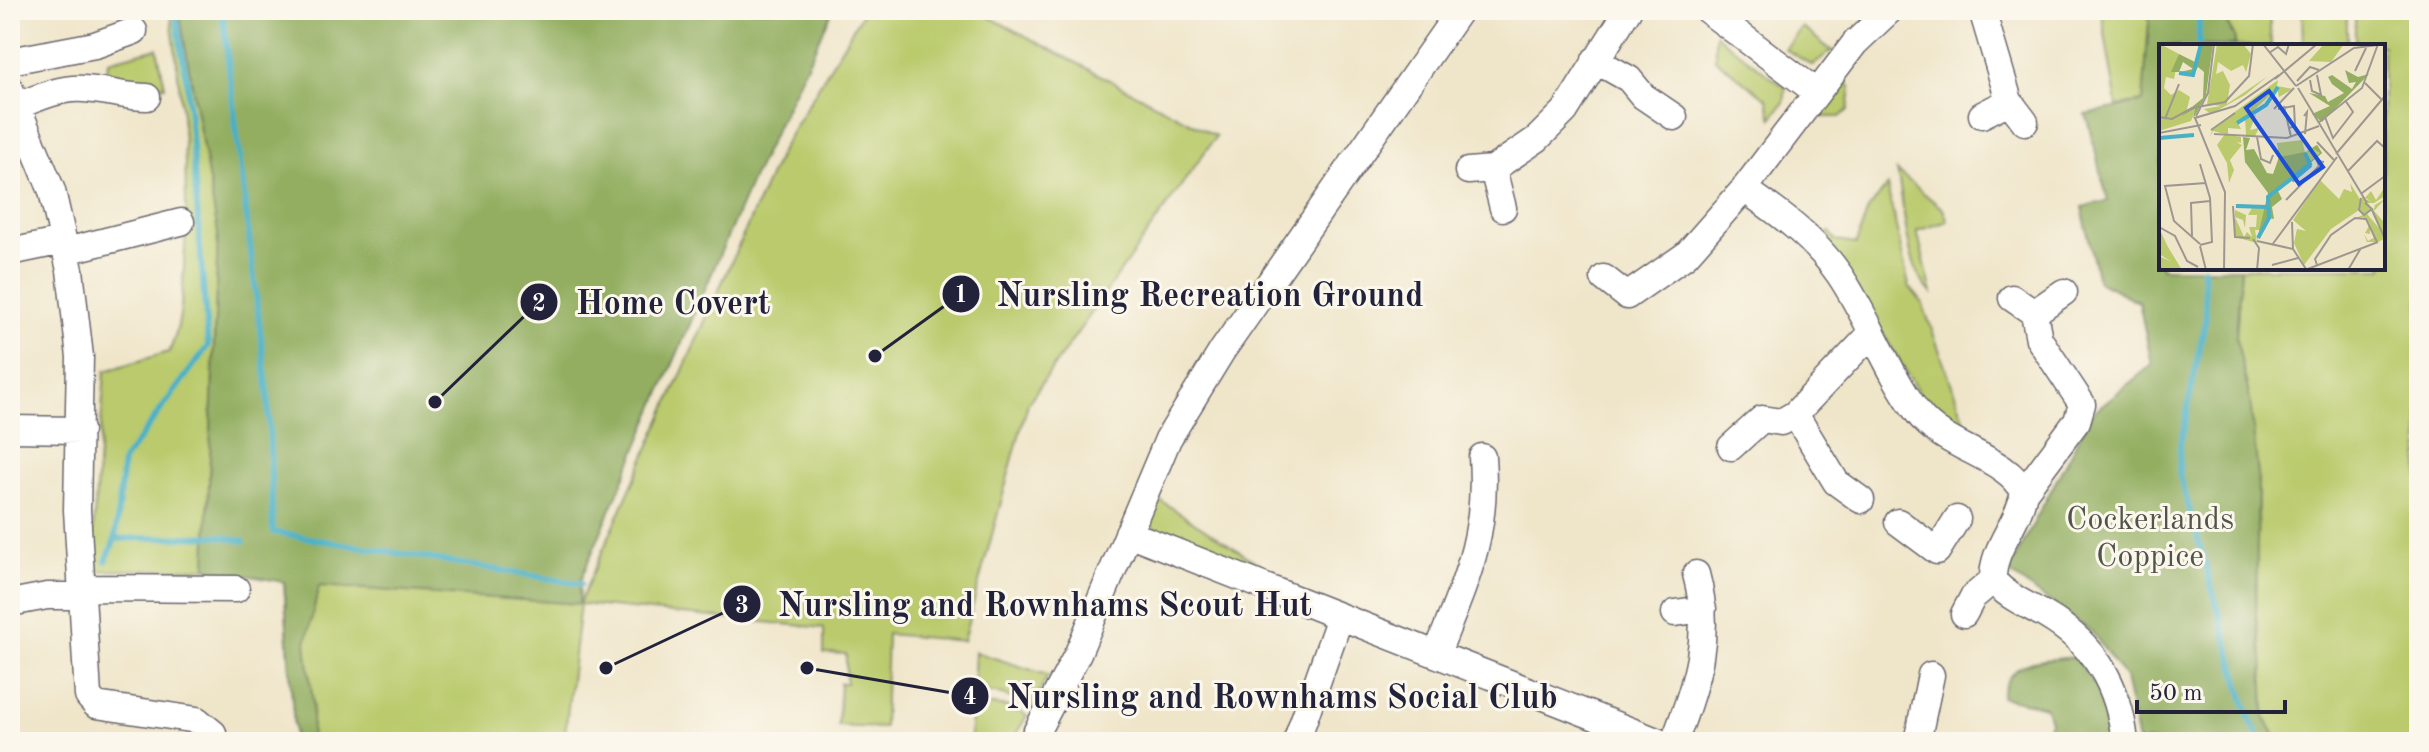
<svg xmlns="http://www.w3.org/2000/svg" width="2429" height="752" viewBox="0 0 2429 752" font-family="'Old Standard TT',serif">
<rect width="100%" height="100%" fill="#fbf7ec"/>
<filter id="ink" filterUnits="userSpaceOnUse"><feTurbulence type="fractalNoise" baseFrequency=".0125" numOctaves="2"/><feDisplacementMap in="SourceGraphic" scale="16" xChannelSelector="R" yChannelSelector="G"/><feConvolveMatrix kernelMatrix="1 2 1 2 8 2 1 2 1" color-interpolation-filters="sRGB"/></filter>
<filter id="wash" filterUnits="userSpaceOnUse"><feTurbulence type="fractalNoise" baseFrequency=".006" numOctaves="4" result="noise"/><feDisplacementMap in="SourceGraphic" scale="32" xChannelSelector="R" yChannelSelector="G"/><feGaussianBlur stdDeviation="1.8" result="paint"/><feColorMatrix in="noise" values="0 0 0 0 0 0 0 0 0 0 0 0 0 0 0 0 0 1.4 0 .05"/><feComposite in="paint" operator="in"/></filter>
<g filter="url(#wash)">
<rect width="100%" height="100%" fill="#efe5c9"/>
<!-- green -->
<path fill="#baca6c" stroke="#6e7654" stroke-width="2" d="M170,10H179L218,233L206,568L90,571L105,371L169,352C182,324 182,298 184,268C190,181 182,96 170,10Z
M864,10H976L1216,136L1028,403L963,641L887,634L884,728L838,726L840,683H846V654L824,653V628L580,604L564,742H295L284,582L579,604L782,148Z
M2101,10H2150L2143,102L2117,106Z
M2219,10H2269L2271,46H2235L2234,35Z
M2302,10H2347V46H2303Z
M2355,10H2419V742H2279L2265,719L2263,658L2256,616L2258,475L2236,337L2241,268H2383V46H2355Z
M1802,27L1832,51L1812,65L1785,49Z
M1715,34L1786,88L1784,102L1772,118L1767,99L1715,59Z
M157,48L165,86L106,83L108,61Z
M1845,80L1851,88L1848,110L1840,117H1815Z
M1897,171L1943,209L1948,221L1917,231L1932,293C1905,271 1905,205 1897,171Z
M1887,186L1909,286L1922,302L1972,441L1931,413L1824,236L1830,232L1836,241L1856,244L1868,210Z
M1158,499L1267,569L1263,578L1155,530L1150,523Z
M975,652L1048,675L1032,705L996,693L973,692Z
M973,703L1010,707L1027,716L1011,742H909L910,737L970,739Z"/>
<!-- forest -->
<path fill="#93ae60" stroke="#5a684e" stroke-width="2" d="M179,10H833L753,177L580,581L579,604L319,586L306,643L313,704L311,742H295L284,582L206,568L218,233Z
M2150,10H2219L2234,36L2235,46H2161V268H2241L2236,337L2250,400L2258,475L2256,616L2263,658L2265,719L2279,742H2138L2125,678L2092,632L2008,572L2092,413L2152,365L2139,302L2098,281L2082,207L2108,201L2086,114L2143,102Z
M2076,657L2103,697L2116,742H2041L2050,722L2046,707L2001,697C2011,656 2040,661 2076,657Z"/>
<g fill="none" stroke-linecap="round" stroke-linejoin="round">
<!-- stream -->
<path stroke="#47b0c6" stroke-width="6" d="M175,10L187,83L208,346L123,461L115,539L219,536L244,541
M222,10L268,395L273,532L581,584
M2199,10V46
M2203,268L2206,316L2180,446L2179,473L2250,720L2262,742
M106,561L115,539"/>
</g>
</g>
<g filter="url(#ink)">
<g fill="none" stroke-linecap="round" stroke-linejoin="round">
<!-- minor casing -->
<g stroke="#6a666d" stroke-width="29">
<path id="minor" d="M1707,10L1815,91
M1982,10L2009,101L2025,122
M1595,60L1629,79L1643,96L1674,117
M10,61L95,45L134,31
M10,89L52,191L70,270L80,357L77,510L88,696L96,705L197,720L213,733L214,742
M17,106C38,98 61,87 84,89C106,90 125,97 147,97
M1982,115L2009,101
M1493,169L1503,208
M1468,171L1493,169L1537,139L1565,111L1628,10
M1744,189C1779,213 1814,238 1839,274C1869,318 1886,370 1918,413C1945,449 2006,456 2024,492
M66,251L181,222
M10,252L63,241
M1604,278L1627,296
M1627,296L1686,255L1744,189L1855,43L1890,10
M2012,298L2034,313
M1795,414L1836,482L1861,500
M10,429L80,430
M1731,447L1762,419L1781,422L1795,414L1872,333
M1898,522L1937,551L1957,519
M1128,533L1659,742
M1993,580C2007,597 2026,604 2045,615C2095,644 2119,685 2125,742
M81,588L236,589
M10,603L47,596H82
M1675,613L1703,609
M1964,614L1973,597L1993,580C1992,547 2019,524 2024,492L2077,421L2082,404L2039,339L2034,313L2064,292
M1437,653C1465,582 1488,536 1482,457
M1031,742L1078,653L1168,439L1222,351L1460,10
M1296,742L1340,617
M1674,742C1696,685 1713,635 1696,574
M1917,742L1931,675"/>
</g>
<!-- minor -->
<use href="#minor" stroke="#fff" stroke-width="26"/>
</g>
</g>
<g text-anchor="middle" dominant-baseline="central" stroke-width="6" stroke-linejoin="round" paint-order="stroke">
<!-- park labels -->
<g font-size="32" fill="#50544a" stroke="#fbf7ec">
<text x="2150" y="521">Cockerlands<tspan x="2150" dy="37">Coppice</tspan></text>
</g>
</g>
<!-- overview -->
<g transform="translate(2159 44)">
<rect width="226" height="226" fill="#efe5c9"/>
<path d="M1,0L20,10L15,35L7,33L5,44L12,51L20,46L31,53L27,69L37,65L32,77L0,87ZM58,0H84L92,10L87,28L84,21L72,27L59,18L57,30L64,27L71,41L68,60L109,32L86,51L52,70L45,65L62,62L48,60ZM165,0H185L172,18L150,17ZM119,36L118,42L134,45L120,53L118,44L92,69L91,73L97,71L91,86L100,84L96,92L87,91L86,74L79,79L82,85L69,84V91L82,93V99L77,98L83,101L71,116L75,126L70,139L68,119L58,101L66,90L54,87L51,93L54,84ZM143,96L146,108L158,101L163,109L152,118L146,109L120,113L118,99ZM161,136L180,155L185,145L193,148L191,139L202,157L203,152L205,155L212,157L206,154L212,147L217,156L226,143V152L215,159H209L213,165L208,170L220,184L214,168L216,161L226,155L215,167L224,177L225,195L219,198H208L205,190L209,197L216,193L211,184V190L206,189L211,180L204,173L187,178L204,171L200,166L172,185L145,221L135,199L138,185L147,187L134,176ZM75,160L107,162L102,186H96L98,199L76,193V166L87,171L86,184L84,176L76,173L85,193L88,188L93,193L90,183H97L98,171H89L93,164ZM0,184L9,203L23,226H0V212L13,218L0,210Z" fill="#baca6c"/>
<path d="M41,0H54L47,51L34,75L36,65L22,72L44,54L45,28L39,23L34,31H24L21,28L34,25L24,18L20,28H12L20,10L36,18ZM186,26L199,33L210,30L163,78L153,70L171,62L150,49L166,52L169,58L185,49L173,40L169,33L173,31L193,45L197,38L190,39ZM84,93L91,94L87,106L95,105L108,129L114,130L120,113L146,108L152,117L161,109L153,104L158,101L163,109L119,147L123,155L113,163L115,175L110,174L98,196L109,149L86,118Z" fill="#93ae60"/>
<path fill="none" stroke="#47b0c6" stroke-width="4" d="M20,29L34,31L42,0M78,79L107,61L119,43M0,94L35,91M133,137L152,121M77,162L108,163M99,194L110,174L109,153L151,120L146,109"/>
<path fill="none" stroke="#9d9790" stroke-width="2" d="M104,0L137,42M110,9L119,3L127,10L130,0M196,27L207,4M116,35L158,0M151,36L153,47L162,51L158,31M138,37L151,23L160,26M206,39L223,56M137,42L195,4L219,1M139,44L208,159M125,62L132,93M115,65L135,44M119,65L135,62L136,82L130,84M37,72L49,49L55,0M145,72L148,68L146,90M0,73L13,75L33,64L66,58L90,32L94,0M166,73L174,94L194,68L186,56M6,75L20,40M159,79L203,44L219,0M52,86L76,69M0,89L42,81M55,90L128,94L160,82M98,93L102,115L111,119L114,111M158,98L175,116M177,110L226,52M41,120L51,154L53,198L41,201M189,127L218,97L226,104M203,149L226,132M202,154L200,166L205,171L213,165L206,159M127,156L160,122L158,117L165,118M74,162L76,193L91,194M213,166L226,195M133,178L134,205L147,225M0,183L16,192L28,217L39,223M33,192L32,159L51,157M94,195L100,204L98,226M98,197L134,205M41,200L15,177L6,142L47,139M113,201L178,113M41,202L47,226M113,221L139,214M158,221L156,215L172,191L196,174L207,175L218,198M65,226L66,148L36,74L76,62L120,31M146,226L219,198M189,226L202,204"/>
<path fill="#1d4ed8" fill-opacity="0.15" stroke="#1d4ed8" stroke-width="4" d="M110,47L164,123L140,140L87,64Z"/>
<rect width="226" height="226" fill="none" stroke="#22223b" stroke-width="4"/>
</g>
<!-- callouts -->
<path fill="none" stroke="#22223b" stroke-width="3" d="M875 356L961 294M435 402L539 302M606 668L742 604M807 668L970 696"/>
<g fill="#22223b" stroke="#fbf7ec" stroke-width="3">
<circle cx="875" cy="356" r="8"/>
<circle cx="435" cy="402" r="8"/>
<circle cx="606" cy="668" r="8"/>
<circle cx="807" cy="668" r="8"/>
<circle cx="961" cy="294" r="20"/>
<circle cx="539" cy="302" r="20"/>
<circle cx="742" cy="604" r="20"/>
<circle cx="970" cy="696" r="20"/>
</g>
<g font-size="24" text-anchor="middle" font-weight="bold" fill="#fff">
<text x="961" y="302">1</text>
<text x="539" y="311">2</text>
<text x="742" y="613">3</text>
<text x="970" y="704">4</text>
</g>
<g font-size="34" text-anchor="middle" font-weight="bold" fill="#22223b" stroke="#fbf7ec" stroke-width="6" stroke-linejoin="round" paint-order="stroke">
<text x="1210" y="306">Nursling Recreation Ground</text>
<text x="673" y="314">Home Covert</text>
<text x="1045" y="616">Nursling and Rownhams Scout Hut</text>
<text x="1282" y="708">Nursling and Rownhams Social Club</text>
</g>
<!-- margin -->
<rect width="2429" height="752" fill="none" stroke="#fbf7ec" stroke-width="40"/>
<!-- scale -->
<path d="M2137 700v12h148v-12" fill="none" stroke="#22223b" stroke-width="4"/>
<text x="2149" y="700" font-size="24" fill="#22223b" stroke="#fbf7ec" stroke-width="6" paint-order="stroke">50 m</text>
</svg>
